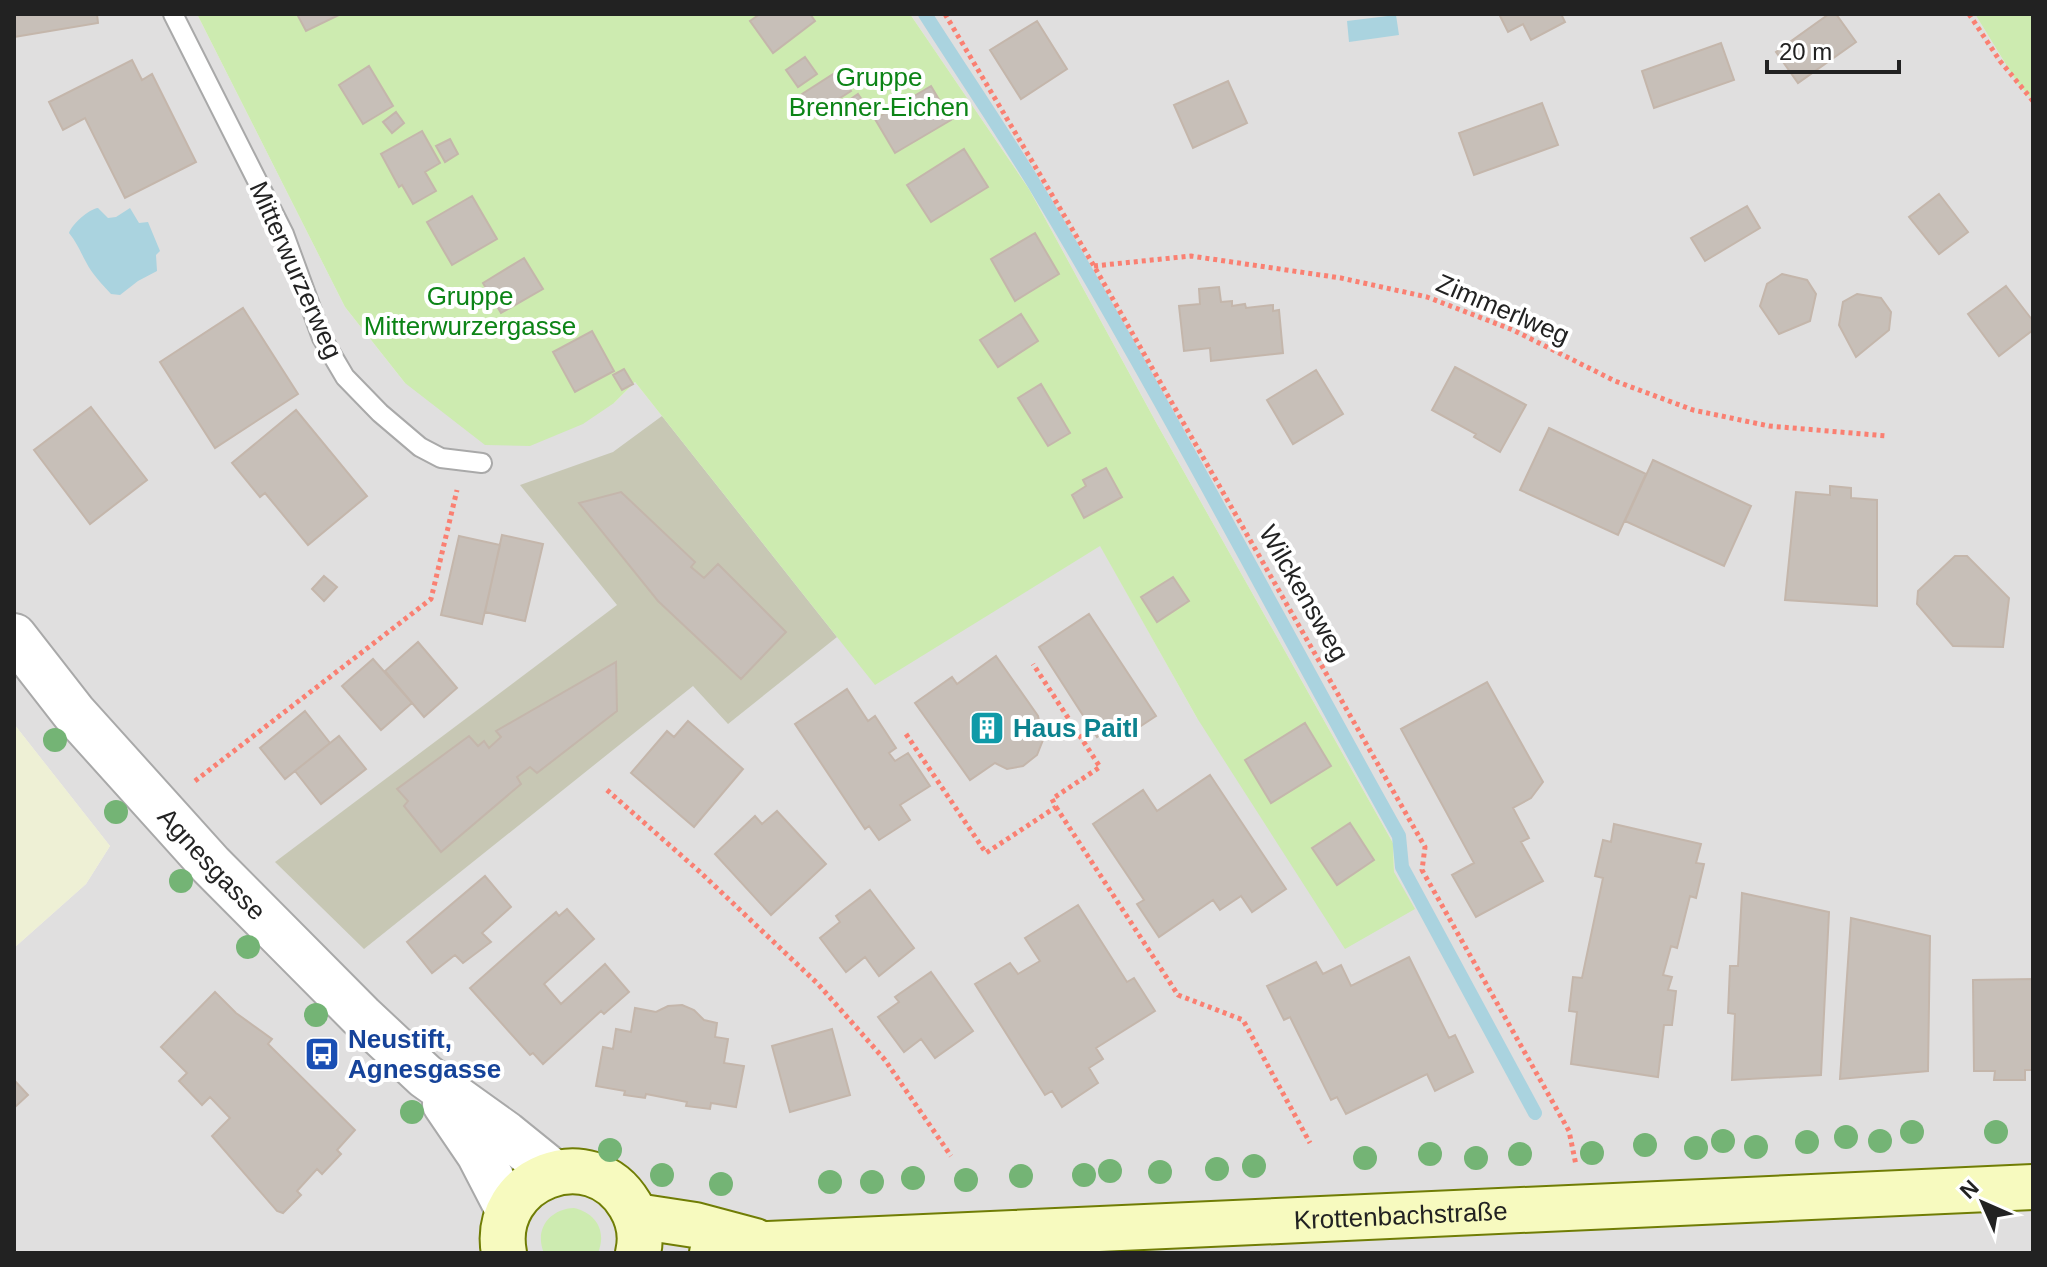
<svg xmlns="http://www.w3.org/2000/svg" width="2047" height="1267" viewBox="0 0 2047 1267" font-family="Arial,sans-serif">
<rect width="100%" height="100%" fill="#f2efe9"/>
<!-- residential -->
<path fill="#e0dfdf" d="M14,14H197L345,307L405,383L614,403L635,382L875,684L1100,545L1197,718L1394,872L1393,843L1157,424L1029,189L910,14H1975L2018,84L2033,100V1253H14V948L86,884L110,846L14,724Z"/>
<!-- construction -->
<path fill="#c7c7b4" d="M662,416L837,637L728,724L693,686L364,949L275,862L617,605L520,485L613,452Z"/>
<!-- farmland -->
<path fill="#eef0d5" d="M14,724L110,846L86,884L14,948Z"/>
<!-- grass -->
<path fill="#cdebb0" d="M197,14H910L1029,189L1157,424L1393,843L1394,872L1415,909L1345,949L1197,718L1100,546L875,685L635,382L614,403L583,424L530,446L485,445L405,383L345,307Z
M1975,14H2033V100L2018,84Z
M574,1208C596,1213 607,1231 598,1253H544C534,1230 549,1209 574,1208Z"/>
<!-- water -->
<path fill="#aad3df" d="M1396,15L1399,35L1349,42L1347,21Z
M98,208L108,218L116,217L130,208L139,223L148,222L160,251L156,255L157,271L138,281L120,295L111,294C102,284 92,274 86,262C80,251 77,243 69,233C72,224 89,209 98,208Z"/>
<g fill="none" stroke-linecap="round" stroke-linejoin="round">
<!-- stream -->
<path stroke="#aad3df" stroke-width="14" d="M925,14C962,72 1001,129 1036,187C1164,399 1278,620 1399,836L1402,867L1535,1113"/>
</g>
<!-- building -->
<path fill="#c7bfb8" stroke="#c4b6ab" stroke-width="2" d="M14,14H97L98,23L14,37Z
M297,14H338L339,15L306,31Z
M760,14H810L815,21L773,53L750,21Z
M1499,14H1561L1565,22L1531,40L1523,24L1508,32Z
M1829,14H1836L1856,42L1798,83L1776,52Z
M1037,21L1067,69L1021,99L990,50Z
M1721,43L1734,80L1654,108L1642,71Z
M805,57L817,74L798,87L786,70Z
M132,60L142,80L152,74L196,162L125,198L85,118L63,130L49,102Z
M369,66L393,106L363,124L339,85Z
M838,71L851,91L815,114L802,94Z
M1228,81L1247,123L1193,148L1174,105Z
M931,86L951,120L895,153L875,119Z
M858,94L867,107L850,118L842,105Z
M1542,103L1558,145L1474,175L1459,133Z
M396,112L404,123L392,133L383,122Z
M422,131L440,163L425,172L436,191L413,204L402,185L399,187L381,154Z
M450,139L458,154L445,162L436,146Z
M964,149L988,187L931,222L907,185Z
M1939,194L1968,232L1939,254L1909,217Z
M472,196L497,239L452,265L427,222Z
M1747,206L1760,228L1705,261L1691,238Z
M1035,233L1059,274L1015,301L991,259Z
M524,258L543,289L501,313L483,283Z
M1782,274L1807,280L1816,294L1810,321L1779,334L1760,306L1767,284Z
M2006,286L2033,321V330L1999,356L1968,314Z
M1219,287L1221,302L1232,301V306L1245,304L1246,308L1273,305V311L1279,310L1283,353L1211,361L1210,348L1184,351L1179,306L1200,304L1199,289Z
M1857,294L1881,298L1891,312L1889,330L1856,357L1839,325L1843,302Z
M243,308L298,394L215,448L160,362Z
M1021,314L1038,341L998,367L980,340Z
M592,331L614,371L575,392L553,352Z
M1455,367L1526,405L1500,452L1474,437L1476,434L1432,410Z
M624,369L633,384L622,390L613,375Z
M1316,370L1343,414L1293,444L1267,400Z
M1041,384L1070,433L1048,446L1018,398Z
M91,407L147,480L90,524L34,450Z
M296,410L367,496L308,545L265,493L260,497L232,463Z
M1549,428L1646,474L1618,535L1520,490Z
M1653,460L1751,506L1724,566L1625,521Z
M1106,468L1122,497L1084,518L1072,495L1086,486L1083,480Z
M1830,486L1851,488V498L1877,500V606L1785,600L1796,492L1830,495Z
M621,492L695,562L691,567L704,578L718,564L786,632L741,679L658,601L579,503Z
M502,535L543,544L525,621L485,612Z
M459,536L500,545L482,624L441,615Z
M1955,556H1967L2009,598L2003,647L1953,646L1917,604L1918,591Z
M324,576L337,587L324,601L312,589Z
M1173,577L1189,601L1157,622L1141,597Z
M1089,614L1156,716L1124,737L1116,724L1097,737L1039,647Z
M418,642L457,688L424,717L385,671Z
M996,656L1038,716L1043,740L1037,755L1023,766L1007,769L995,763L970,780L915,703L952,677L957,684Z
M373,659L412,703L381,730L342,686Z
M616,662L617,711L537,773L530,767L517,777L521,784L441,852L404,806L408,801L397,789L469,736L478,746L484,741L489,748L501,737L496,731Z
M1487,682L1543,782L1531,798L1513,808L1529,838L1521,842L1543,881L1476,917L1452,875L1474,863L1401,729Z
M847,689L868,721L875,716L896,748L889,753L895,761L908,753L930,786L900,805L910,820L879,840L869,826L865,829L795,724Z
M305,711L330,743L285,779L260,748Z
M688,721L743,769L694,827L631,773L667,731L674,737Z
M1305,723L1331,766L1271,803L1245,760Z
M339,736L366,769L321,804L295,771Z
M1210,775L1286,889L1252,912L1241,896L1220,910L1213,900L1159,937L1137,904L1144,900L1093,824L1143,790L1157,811Z
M777,811L826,864L771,915L715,854L755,816L762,824Z
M1350,823L1374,860L1337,885L1312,848Z
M1614,824L1701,844L1696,863L1704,864L1696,898L1690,896L1677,948L1671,946L1663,975L1672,977L1668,990L1676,991L1672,1025H1664L1658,1077L1571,1064L1577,1012L1569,1011L1573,977L1582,978L1603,878L1595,876L1603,840L1611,842Z
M485,876L511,907L482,933L491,942L463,963L455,955L432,973L407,942Z
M870,890L914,948L879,976L865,957L846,972L820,938L840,922L836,916Z
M1742,893L1829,912L1821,1075L1732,1080L1735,1014L1728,1013L1730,966H1738Z
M1078,905L1127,982L1134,978L1155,1011L1096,1048L1103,1059L1089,1068L1098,1083L1062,1107L1052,1091L1045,1095L975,984L1010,963L1018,974L1040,961L1025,938Z
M567,909L594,939L544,984L561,1004L605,964L629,992L604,1014L601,1011L543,1064L533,1053L530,1055L470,988L556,912L559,916Z
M1851,918L1930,936L1928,1071L1840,1079Z
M1409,957L1449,1038L1455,1035L1473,1072L1435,1091L1427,1074L1346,1114L1337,1097L1331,1100L1290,1017L1284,1020L1267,986L1316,962L1323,974L1341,965L1351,986Z
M931,972L973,1031L935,1058L921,1039L904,1052L878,1017L899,1002L895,997Z
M2033,979V1070H2025V1080H1994L1995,1071H1974L1973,980Z
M215,992L236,1013L272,1039L268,1044L355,1130L337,1150L341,1154L322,1174L317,1169L297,1191L301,1195L283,1213L277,1211L212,1136L230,1118L210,1097L202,1105L179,1081L187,1073L161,1047Z
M682,1005L694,1010L704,1020L717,1023L715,1037L728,1039L724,1063L744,1066L736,1107L711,1103L710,1109L686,1106L687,1102L646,1094L645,1098L624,1095L625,1091L596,1086L603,1047L613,1049L616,1029L631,1032L635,1008L656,1012L668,1006Z
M832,1029L850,1095L790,1112L772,1046Z
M14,1080L28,1095L14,1108Z"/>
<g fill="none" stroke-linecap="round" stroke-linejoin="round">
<!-- service casing -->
<g stroke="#a9a9a9" stroke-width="22">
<path id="service" d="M173,14L284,234L322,338L345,377L380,413L420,447L441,458L482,463"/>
</g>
<!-- tertiary casing -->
<g stroke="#a9a9a9" stroke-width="48">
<g id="tertiary">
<path id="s1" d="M14,636L74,713L211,865L361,1016L425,1076L506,1134L553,1172"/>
<path d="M445,1104L479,1154L508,1210"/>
</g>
</g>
<!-- secondary casing -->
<g stroke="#707d05" stroke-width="48">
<g id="secondary">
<path d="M636,1216L695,1225L755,1241"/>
<path d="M504,1253C490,1178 591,1139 630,1205C639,1220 642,1236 638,1253"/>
<path id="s2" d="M712,1253L768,1244L2033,1187"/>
</g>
</g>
<!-- path -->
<path stroke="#fa8072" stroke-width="5" stroke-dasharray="4 4" stroke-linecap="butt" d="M945,14L1094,266L1425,847L1422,870L1569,1131L1576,1165
M1969,14L2000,61L2033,101
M1094,266L1191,256L1341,278L1427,297L1513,330L1615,381L1693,410L1769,426L1887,436
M906,734L986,853L1056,807L1052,799L1100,767L1033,664
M195,781L431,599L457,490
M607,790L700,872L818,984L885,1060L951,1156
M1056,807L1178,995L1243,1020L1310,1143"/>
<!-- service -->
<use href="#service" stroke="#fff" stroke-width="18"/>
<!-- tertiary -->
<use href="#tertiary" stroke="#fff" stroke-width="44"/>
<!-- secondary -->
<use href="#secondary" stroke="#f7fabf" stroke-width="44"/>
</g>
<!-- trees -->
<g fill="#74b475">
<circle cx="55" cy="740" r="12"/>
<circle cx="116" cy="812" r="12"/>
<circle cx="181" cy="881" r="12"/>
<circle cx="248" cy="947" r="12"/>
<circle cx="316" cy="1015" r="12"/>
<circle cx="412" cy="1112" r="12"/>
<circle cx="1912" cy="1132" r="12"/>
<circle cx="1996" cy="1132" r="12"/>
<circle cx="1846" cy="1137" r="12"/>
<circle cx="1723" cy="1141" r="12"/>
<circle cx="1880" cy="1141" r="12"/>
<circle cx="1807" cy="1142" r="12"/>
<circle cx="1645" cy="1145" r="12"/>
<circle cx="1756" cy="1147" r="12"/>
<circle cx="1696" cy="1148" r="12"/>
<circle cx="610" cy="1150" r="12"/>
<circle cx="1592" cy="1153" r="12"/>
<circle cx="1430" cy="1154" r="12"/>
<circle cx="1520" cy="1154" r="12"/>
<circle cx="1365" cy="1158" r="12"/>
<circle cx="1476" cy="1158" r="12"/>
<circle cx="1254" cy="1166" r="12"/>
<circle cx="1217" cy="1169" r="12"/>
<circle cx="1110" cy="1171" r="12"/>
<circle cx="1160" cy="1172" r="12"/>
<circle cx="662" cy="1175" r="12"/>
<circle cx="1084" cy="1175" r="12"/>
<circle cx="1021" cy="1176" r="12"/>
<circle cx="913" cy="1178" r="12"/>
<circle cx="966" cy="1180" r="12"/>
<circle cx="830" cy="1182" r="12"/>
<circle cx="872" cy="1182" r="12"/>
<circle cx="721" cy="1184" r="12"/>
</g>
<!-- icons -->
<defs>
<g id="building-square" transform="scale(1.8)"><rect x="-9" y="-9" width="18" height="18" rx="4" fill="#0f9aa8" stroke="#fff"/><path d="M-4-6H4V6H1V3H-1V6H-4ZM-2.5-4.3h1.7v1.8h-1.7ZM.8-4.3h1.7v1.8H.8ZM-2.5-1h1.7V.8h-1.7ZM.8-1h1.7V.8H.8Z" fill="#fff"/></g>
<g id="bus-square" transform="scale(1.8)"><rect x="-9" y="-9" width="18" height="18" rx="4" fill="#1a4fb4" stroke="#fff"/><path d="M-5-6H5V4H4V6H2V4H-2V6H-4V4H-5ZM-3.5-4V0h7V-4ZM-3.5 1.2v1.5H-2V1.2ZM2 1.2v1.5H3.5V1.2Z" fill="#fff"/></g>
</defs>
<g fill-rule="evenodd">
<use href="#building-square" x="987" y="728"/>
<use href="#bus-square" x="322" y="1054"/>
</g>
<g text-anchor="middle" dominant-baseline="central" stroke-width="8" stroke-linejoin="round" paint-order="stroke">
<!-- park labels -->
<g font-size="26" fill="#0c8416" stroke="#fff">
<text x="879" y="77">Gruppe<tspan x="879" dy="30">Brenner-Eichen</tspan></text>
<text x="470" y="296">Gruppe<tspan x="470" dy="30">Mitterwurzergasse</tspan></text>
</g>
<!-- street labels -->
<g font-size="26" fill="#222" stroke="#fff">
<text transform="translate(296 270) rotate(66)">Mitterwurzerweg</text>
<text transform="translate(1503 309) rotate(23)">Zimmerlweg</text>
<text transform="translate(1304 593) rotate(60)">Wilckensweg</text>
<text stroke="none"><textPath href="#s1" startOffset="302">Agnesgasse</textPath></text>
<text stroke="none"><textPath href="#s2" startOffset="690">Krottenbachstraße</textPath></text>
</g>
<!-- culture labels -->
<g font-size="26" font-weight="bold" fill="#0d838f" stroke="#fff" text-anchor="start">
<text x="1013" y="728">Haus Paitl</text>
</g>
<!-- transit labels -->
<g font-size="26" font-weight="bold" fill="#164399" stroke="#fff" text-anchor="start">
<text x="348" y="1039">Neustift,<tspan x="348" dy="30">Agnesgasse</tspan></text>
</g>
</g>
<!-- border -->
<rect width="2047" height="1267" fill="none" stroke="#222222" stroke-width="32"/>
<!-- north arrow -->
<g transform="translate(1983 1203) rotate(315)" stroke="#ffffff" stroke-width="6" paint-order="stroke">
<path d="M0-6L14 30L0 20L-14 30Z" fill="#222222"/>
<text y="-12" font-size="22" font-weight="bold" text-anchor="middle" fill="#222222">N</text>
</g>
<!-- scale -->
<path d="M1767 60v12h132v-12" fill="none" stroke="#222222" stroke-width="4"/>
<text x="1779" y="60" font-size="24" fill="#222222" stroke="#ffffff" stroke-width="6" paint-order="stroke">20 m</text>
</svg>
